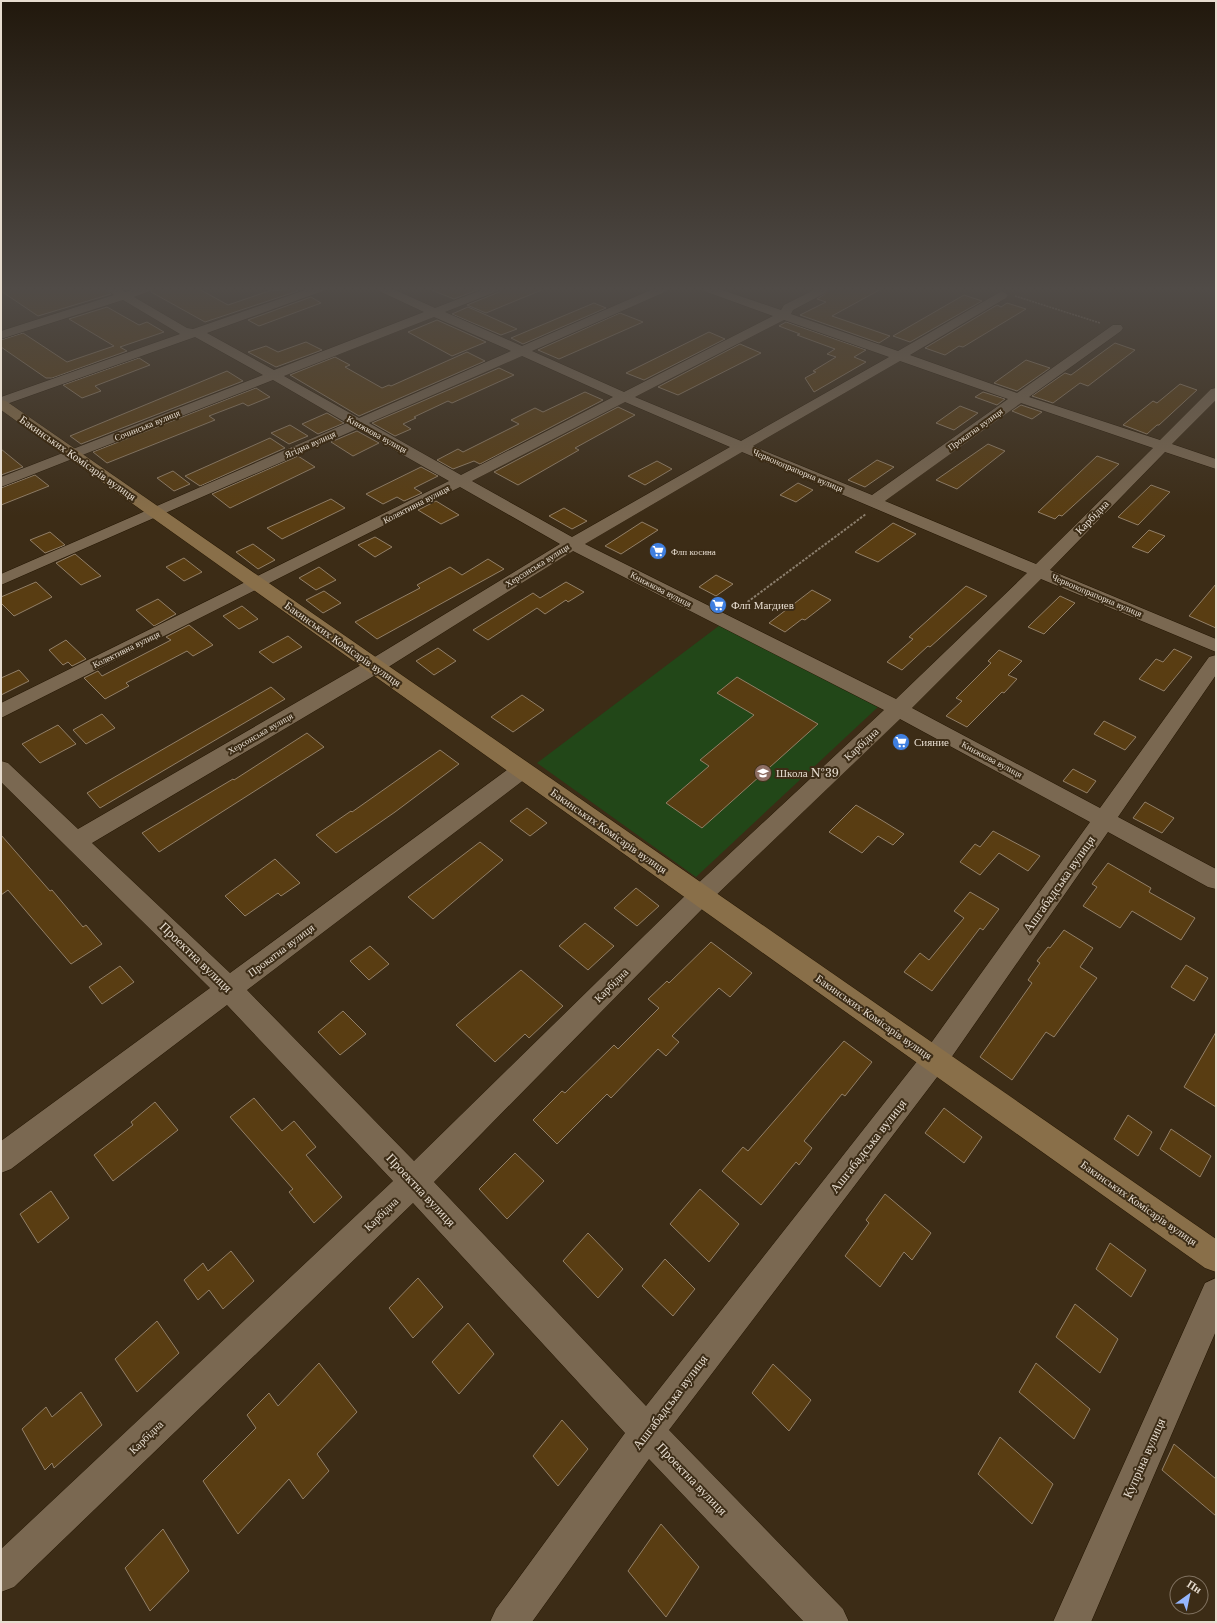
<svg xmlns="http://www.w3.org/2000/svg" width="1217" height="1623" viewBox="0 0 1217 1623" font-family="'Libre Baskerville',serif">
<rect width="100%" height="100%" fill="#3c2c16"/>
<!-- green -->
<path fill="#224718" d="M724,622L878,707L696,877L537,763Z"/>
<!-- building -->
<path fill="#593d12" stroke="#927f67" d="M1,289H105L111,294L38,316L1,291Z
M153,289H199L228,305L269,291L295,289L298,291L205,322L151,292Z
M429,289H480L454,299Z
M501,289H544L486,313L467,305L499,292Z
M832,289H881L832,316L890,336L879,343L800,315L826,302L817,299Z
M964,295L982,301L910,342L893,336Z
M311,297L321,303L259,326L248,320Z
M594,303L606,308L523,344L511,338Z
M1007,303L1026,309L963,347L959,346L945,355L925,348L997,305L1001,307Z
M107,307L139,325L147,322L164,332L120,347L127,351L52,378H46L1,347V340L23,333L67,362L114,346L69,319Z
M468,307L484,314L517,329L501,335L452,314Z
M620,313L643,322L559,359L538,350Z
M437,320L486,342L452,356L408,332Z
M786,322L866,350L854,357L866,362L814,392L805,378L816,372L813,371L836,357L827,354L835,349L797,335L800,334L779,326Z
M709,332L725,339L644,380L626,373Z
M306,342L322,350L276,367L248,352L266,346L278,352Z
M1115,343L1135,350L1088,386L1080,383L1053,403L1032,396L1065,373L1071,375Z
M740,344L761,353L678,395L658,387Z
M467,352L485,361L359,416L290,375L335,357L350,365L345,367L382,388L389,385L391,386Z
M139,358L150,365L95,386L101,391L82,398L63,385Z
M1026,360L1050,368L1017,391L994,383Z
M499,368L514,375L452,403L448,401L414,417L416,418L403,424L411,429L395,436L372,423Z
M227,371L243,381L81,444L70,436Z
M1180,384L1197,390L1159,425H1157L1147,434L1123,425L1153,401L1157,403Z
M256,388L270,397L248,406L243,403L209,416L215,420L107,463L93,452Z
M585,392L603,400L480,464L474,461L453,469L437,460L458,449L463,452L519,424L511,420L535,408L543,412Z
M983,392L1005,399L997,405L975,397Z
M1021,405L1042,412L1032,419L1012,411Z
M960,406L978,413L954,430L936,423Z
M618,407L635,415L575,448L579,450L518,485L494,472Z
M327,413L344,423L318,434L302,424Z
M290,425L308,436L289,444L271,433Z
M357,431L379,443L353,456L331,442Z
M270,438L285,448L200,486L185,476Z
M988,444L1005,451L957,489L936,480Z
M1,449L23,467L1,475Z
M298,456L315,467L230,508L212,494Z
M1097,456L1119,464L1062,516L1059,515L1055,519L1038,512Z
M877,460L894,467L865,487L848,480Z
M657,461L672,469L645,485L628,476Z
M421,467L438,476L414,488L422,493L404,501L397,497L383,504L366,494Z
M173,471L190,484L174,491L157,478Z
M35,475L49,486L1,505V488Z
M798,483L813,490L796,502L780,495Z
M1151,485L1170,492L1138,525L1118,517Z
M331,499L345,508L282,539L267,528Z
M436,501L459,515L441,524L418,510Z
M564,508L585,520L587,521L572,529L549,516Z
M642,522L658,530L621,554L605,546Z
M893,523L916,534L878,562L855,552Z
M1149,530L1165,536L1148,553L1132,547Z
M50,532L65,545L45,553L30,540Z
M375,537L392,547L375,557L358,545Z
M253,544L275,560L258,569L236,552Z
M75,554L101,576L81,585L56,563Z
M184,558L202,572L184,581L166,567Z
M488,559L504,569L377,639L355,622L420,588L417,585L450,567L462,575Z
M319,567L336,580L316,590L299,578Z
M716,575L733,584L716,596L699,587Z
M36,582L52,597L14,616L1,603V597Z
M566,582L584,592L568,602L566,600L545,614L537,608L488,640L473,630L533,593L540,598Z
M1216,584V628L1189,616Z
M966,586L987,596L930,647L928,646L902,670L887,662L913,639L909,637Z
M812,590L831,600L805,620L802,619L785,632L769,623Z
M324,591L341,603L323,613L306,600Z
M1060,596L1075,603L1044,634L1028,627Z
M158,599L176,614L154,626L136,610Z
M242,606L258,619L239,629L223,616Z
M189,625L213,645L193,656L187,651L126,683L129,686L105,699L84,678L98,671L102,676L171,640L166,637Z
M288,636L302,647L273,663L259,652Z
M66,640L67,641L86,659L72,666L68,662L63,665L49,650Z
M438,648L456,661L434,675L416,661Z
M1174,649L1192,657L1164,691L1139,679L1156,659L1163,662Z
M999,650L1022,661L1008,675L1017,679L1004,693L1002,692L967,727L946,716L962,701L956,698L991,663L988,661Z
M19,670L29,681L1,695V678Z
M737,677L818,724L702,828L666,803L709,766L700,760L754,715L717,693Z
M271,687L285,699L100,808L87,793Z
M522,695L544,710L513,732L491,717Z
M102,714L115,728L86,744L73,730Z
M1104,721L1136,737L1125,750L1094,734Z
M58,725L76,744L40,763L22,744Z
M307,733L324,747L159,852L142,833L233,779L234,780Z
M440,750L459,764L395,812L336,853L316,835L351,811L352,812Z
M1073,769L1096,781L1087,793L1063,781Z
M1145,802L1174,818L1162,833L1133,818Z
M856,805L883,821L904,834L893,845L878,836L862,853L829,832Z
M527,808L547,823L530,836L510,821Z
M993,831L1040,856L1028,871L999,853L980,875L960,862L975,844L980,847Z
M1,835L50,891L52,890L83,927L86,925L102,944L71,964L8,890L1,895Z
M480,842L503,860L433,919L408,897Z
M275,859L300,883L281,896L278,893L245,916L225,896Z
M1108,863L1151,888L1149,892L1195,918L1181,940L1132,911L1120,928L1083,906L1097,887L1092,884Z
M636,888L659,906L637,926L614,908Z
M970,892L999,909L983,930L980,928L932,991L904,972L920,953L929,960L964,918L954,911Z
M585,923L614,946L588,970L559,946Z
M1064,930L1093,948L1080,967L1097,978L1054,1037L1046,1032L1012,1080L980,1057L1032,983L1028,980L1040,963L1037,961L1048,947L1050,948Z
M711,942L752,973L730,997L719,988L672,1036L679,1042L666,1056L658,1049L611,1098L607,1094L557,1144L533,1120L562,1091L565,1093L614,1045L618,1049L659,1008L648,999L667,981L669,983Z
M370,946L389,964L369,980L350,961Z
M1186,965L1208,978L1194,1001L1171,987Z
M120,966L134,982L102,1004L89,987Z
M521,970L563,1006L529,1038L525,1034L495,1062L456,1025Z
M343,1011L366,1034L340,1055L318,1032Z
M1216,1032V1107L1184,1087Z
M844,1041L872,1062L845,1096L842,1094L804,1141L812,1148L799,1165L796,1162L761,1205L722,1171L743,1147L748,1151Z
M254,1098L282,1131L294,1121L316,1147L306,1155L342,1197L314,1223L289,1192L293,1189L230,1117Z
M155,1102L178,1130L113,1181L94,1155L133,1125L131,1122Z
M944,1108L982,1137L964,1163L925,1133Z
M1128,1115L1152,1132L1138,1156L1114,1139Z
M1171,1129L1211,1156L1200,1177L1160,1149Z
M515,1153L544,1181L507,1219L479,1189Z
M700,1189L739,1224L709,1262L670,1224Z
M51,1191L69,1218L38,1243L20,1214Z
M885,1194L931,1233L912,1260L904,1252L880,1287L845,1256L869,1223L866,1220Z
M588,1233L623,1269L598,1298L563,1261Z
M1110,1243L1146,1270L1131,1297L1096,1269Z
M231,1251L254,1281L223,1309L209,1290L198,1300L184,1280L203,1263L208,1271Z
M665,1259L695,1289L673,1316L642,1286Z
M418,1278L443,1307L413,1338L389,1308Z
M1075,1304L1118,1339L1100,1373L1056,1337Z
M157,1321L179,1353L137,1392L115,1359Z
M468,1323L494,1354L459,1394L432,1362Z
M319,1363L357,1412L317,1454L329,1471L303,1499L289,1479L238,1534L203,1481L256,1428L247,1415L269,1393L278,1406Z
M1036,1363L1090,1409L1074,1439L1019,1392Z
M773,1364L811,1400L789,1431L752,1393Z
M81,1392L102,1425L54,1468L52,1463L45,1470L22,1429L46,1407L52,1417Z
M562,1420L588,1449L558,1486L533,1456Z
M1000,1437L1053,1484L1032,1524L978,1474Z
M1174,1444L1216,1479V1516L1162,1470Z
M661,1524L699,1567L666,1617L628,1571Z
M163,1529L189,1571L150,1611L125,1568Z"/>
<g fill="none" stroke-linecap="round" stroke-linejoin="round">
<!-- street casing -->
<g stroke="#221401" stroke-width="1">
<path id="street" d="M106,289H120L125,292L134,289H152L150,291L134,297L187,328L193,329L308,289H325L323,291L207,333L274,370L424,312L379,291L377,289H393L435,308L484,289H500L498,291L445,312L522,346L653,289H669L667,291L532,351L624,392L773,316L704,291L702,289H719L781,310L784,305L816,289H831L829,291L793,310L791,314L898,351L1002,291L1008,295L1006,298L910,355L1017,393L1113,325H1121L1123,328L1121,331L1029,397L1160,440L1211,389L1216,388V400L1172,444L1216,459V469L1165,452L1050,570L1216,639V652L1041,579L912,708L1100,808L1209,657L1216,655V675L1118,817L1216,869V889L1208,887L1108,832L944,1068L669,1430L843,1609L849,1622H804L649,1459L532,1622H490L496,1609L625,1433L413,1203L14,1587L1,1592V1549L393,1181L227,1005L11,1169L1,1173V1141L210,988L1,782V761L8,763L78,829L368,661L560,544L460,487L1,718V703L449,481L357,429L1,585V574L347,423L273,380L1,487V477L263,375L195,337L1,406V397L180,334L123,300L1,339V331L114,295ZM434,317L511,351L359,418L284,376ZM784,320L889,357L741,441L635,397ZM522,356L613,397L461,475L369,423ZM900,361L1008,399L872,495L753,446ZM625,402L730,447L572,537L472,481ZM1021,403L1153,448L1036,564L885,501ZM742,452L1027,573L896,699L585,544ZM573,551L884,710L693,888L414,1161L247,990L529,776L533,770L529,764L522,762L515,764L230,973L92,843L382,671ZM900,719L1090,822L926,1050L646,1406L434,1182L709,902Z
M1216,1278V1331L1091,1622H1053L1205,1283Z"/>
</g>
<!-- secondary casing -->
<g stroke="#221401" stroke-width="1">
<path id="secondary" d="M1,400L6,401L1216,1239V1272L1205,1268L1,410Z"/>
</g>
<!-- path-far1 -->
<path stroke="#8c7f6d" stroke-width="1.5" stroke-dasharray="2 1" stroke-linecap="butt" d="M1015,296L1100,323"/>
<!-- path -->
<path stroke="#8c7f6d" stroke-width="2" stroke-dasharray="2.5 1.5" stroke-linecap="butt" d="M738,609L866,514"/>
<!-- street -->
<use href="#street" fill="#7a6851" fill-rule="evenodd"/>
<!-- secondary -->
<use href="#secondary" fill="#896f49" fill-rule="evenodd"/>
</g>
<!-- sky -->
<linearGradient id="sky" x2="0" y2="1"><stop stop-color="#21180c"/><stop offset="0.56" stop-color="#504b47"/><stop offset="1" stop-color="#504b47" stop-opacity="0"/></linearGradient>
<rect width="1217" height="516" fill="url(#sky)"/>
<!-- icons -->
<defs>
<g id="supermarket-disc" transform="scale(0.9)"><circle r="9.5" fill="#3f7fe0" stroke="#3c2c16"/><path d="M-6-5.5h2.5l.6 2H6L4.5 2H-2.5L-4.4-4H-6ZM-1.5 3.2a1.3 1.3 0 1 0 .1 0ZM3 3.2a1.3 1.3 0 1 0 .1 0Z" fill="#fff"/></g>
<g id="school-disc" transform="scale(0.9)"><circle r="9.5" fill="#8d6e63" stroke="#3c2c16"/><path d="M0-5L7-2L0 1L-7-2ZM-4 1L0 2.5L4 1V4Q0 6-4 4Z" fill="#fff"/></g>
</defs>
<g fill-rule="evenodd">
<use href="#supermarket-disc" x="658" y="551"/>
<use href="#supermarket-disc" x="718" y="605"/>
<use href="#supermarket-disc" x="901" y="742"/>
<use href="#school-disc" x="763" y="773"/>
</g>
<g text-anchor="middle" dominant-baseline="central" stroke-width="4" stroke-linejoin="round" paint-order="stroke">
<!-- far-street labels -->
<g font-size="9" fill="#e6dccf" stroke="#3c2c16">
<text transform="translate(147 425) rotate(-22)">Сочинська вулиця</text>
<text transform="translate(975 429) rotate(-36)">Прокатна вулиця</text>
<text transform="translate(377 434) rotate(29)">Книжкова вулиця</text>
<text transform="translate(310 444) rotate(-24)">Ягідна вулиця</text>
<text transform="translate(798 470) rotate(23)">Червонопрапорна вулиця</text>
<text transform="translate(416 504) rotate(-27)">Колективна вулиця</text>
<text transform="translate(537 565) rotate(-32)">Херсонська вулиця</text>
<text transform="translate(661 589) rotate(27)">Книжкова вулиця</text>
<text transform="translate(1097 595) rotate(23)">Червонопрапорна вулиця</text>
<text transform="translate(126 649) rotate(-26)">Колективна вулиця</text>
<text transform="translate(260 733) rotate(-30)">Херсонська вулиця</text>
<text transform="translate(992 759) rotate(28)">Книжкова вулиця</text>
</g>
<!-- far-poi labels -->
<g font-size="9" fill="#e6dccf" stroke="#3c2c16" text-anchor="start">
<text x="671" y="551">Флп косина</text>
</g>
<!-- street labels -->
<g font-size="11" fill="#e6dccf" stroke="#3c2c16">
<text transform="translate(78 458) rotate(35)">Бакинських Комісарів вулиця</text>
<text transform="translate(1092 517) rotate(-46)">Карбідна</text>
<text transform="translate(343 644) rotate(35)">Бакинських Комісарів вулиця</text>
<text transform="translate(861 744) rotate(-43)">Карбідна</text>
<text transform="translate(609 831) rotate(35)">Бакинських Комісарів вулиця</text>
<text transform="translate(281 950) rotate(-37)">Прокатна вулиця</text>
<text transform="translate(611 985) rotate(-45)">Карбідна</text>
<text transform="translate(874 1017) rotate(35)">Бакинських Комісарів вулиця</text>
<text transform="translate(1139 1203) rotate(35)">Бакинських Комісарів вулиця</text>
<text transform="translate(381 1214) rotate(-44)">Карбідна</text>
<text transform="translate(146 1437) rotate(-44)">Карбідна</text>
</g>
<!-- poi labels -->
<g font-size="11" fill="#e6dccf" stroke="#3c2c16" text-anchor="start">
<text x="731" y="605">Флп Магдиев</text>
<text x="914" y="742">Сияние</text>
<text x="776" y="773">Школа №39</text>
</g>
<!-- near-street labels -->
<g font-size="13" fill="#e6dccf" stroke="#3c2c16">
<text transform="translate(1059 884) rotate(-55)">Ашгабадська вулиця</text>
<text transform="translate(196 957) rotate(44)">Проектна вулиця</text>
<text transform="translate(868 1146) rotate(-52)">Ашгабадська вулиця</text>
<text transform="translate(421 1190) rotate(47)">Проектна вулиця</text>
<text transform="translate(670 1402) rotate(-53)">Ашгабадська вулиця</text>
<text transform="translate(1144 1458) rotate(-66)">Купріна вулиця</text>
<text transform="translate(692 1479) rotate(46)">Проектна вулиця</text>
</g>
</g>
<!-- border -->
<rect width="1217" height="1623" fill="none" stroke="#e6dccf" stroke-width="4"/>
<!-- north arrow -->
<g transform="translate(1189 1595) rotate(33)"><circle r="19" fill="#3c2c16" stroke="#807260"/>
<path d="M0-3L7 15L0 10L-7 15Z" fill="#95b6fd"/>
<text y="-6" font-size="11" font-weight="bold" text-anchor="middle" fill="#e6dccf">Пн</text>
</g>
</svg>
